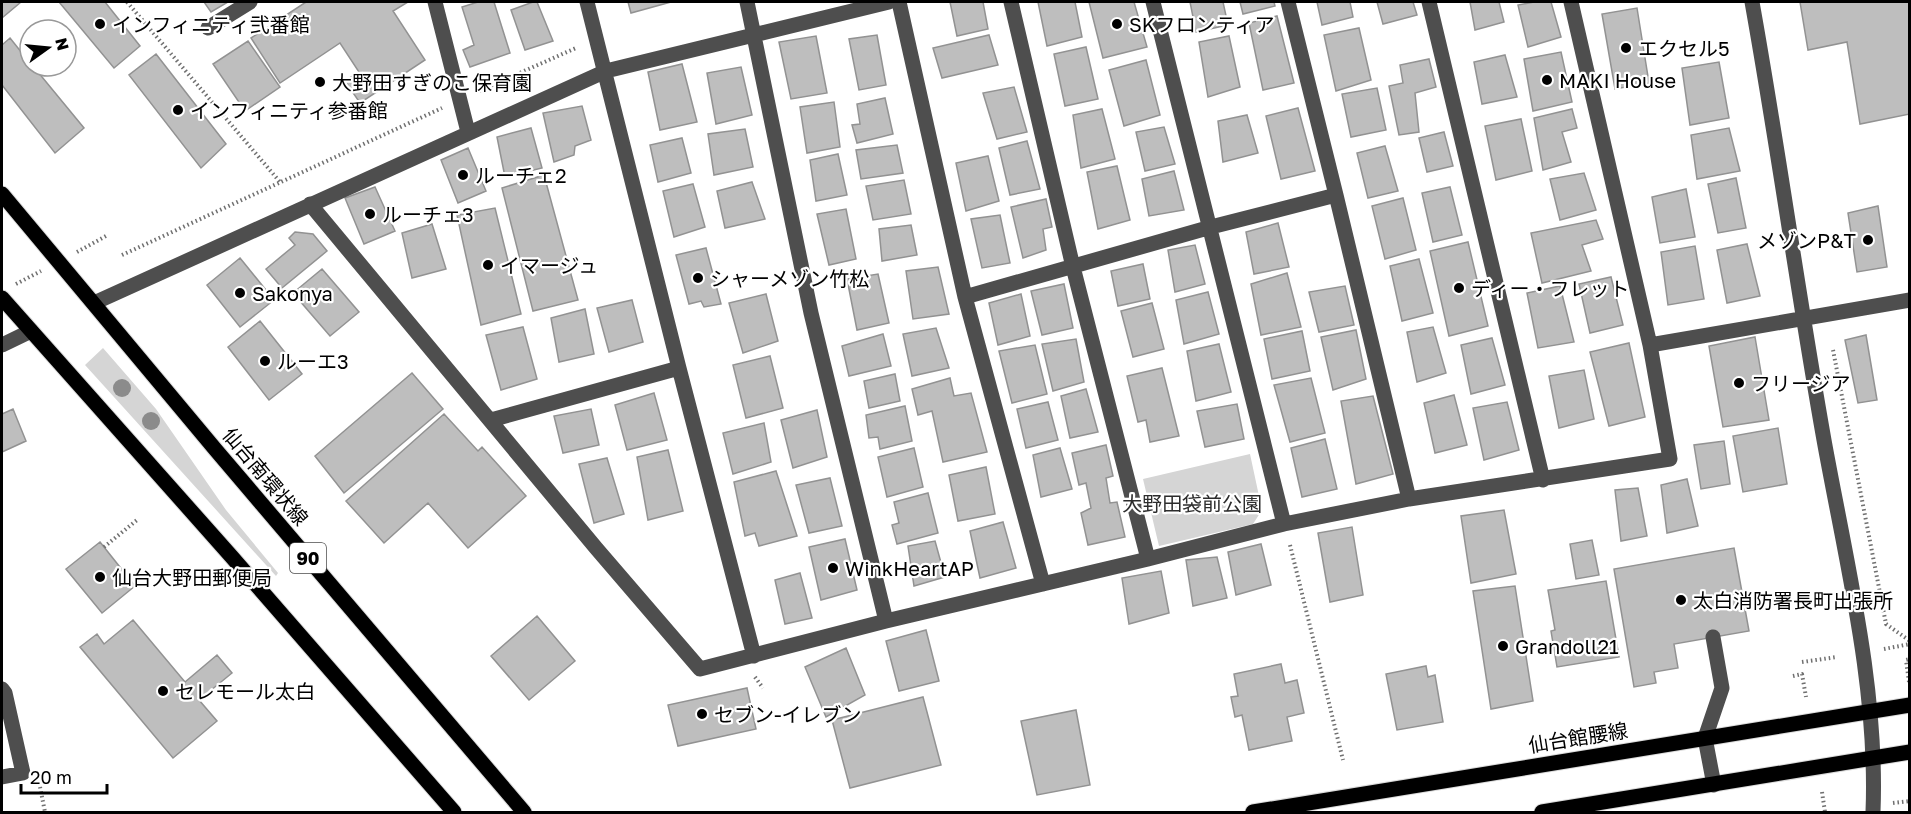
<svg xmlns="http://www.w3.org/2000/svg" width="1911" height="814" viewBox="0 0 1911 814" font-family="'Golos Text','Noto Sans JP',sans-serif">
<rect width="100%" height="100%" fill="#fff"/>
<!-- green -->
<path fill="#d5d5d5" d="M103,348L156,409L226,510L278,573L276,576L85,365Z
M1250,454L1262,510L1253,524L1159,546L1143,479Z"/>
<!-- building -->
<path fill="#bebebe" stroke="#929292" stroke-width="1.5" d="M2,2H21L2,18Z
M59,2H105L140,46L114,68Z
M204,2H228L211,12Z
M306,2H408L393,11L425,60L360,103L345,81L359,72L340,43L280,83L251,38Z
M478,2H494L510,53L470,67L463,50L474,45L462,7Z
M533,2H537L553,41L525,50L511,10Z
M628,2H671L631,13Z
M950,2H983L988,29L957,36Z
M1038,2H1075L1082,37L1047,46Z
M1089,2H1134L1147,47L1103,58Z
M1190,2H1223L1228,25L1196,32Z
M1240,2H1274L1275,6L1243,14Z
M1317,2H1350L1353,17L1322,25Z
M1377,2H1413L1417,15L1383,24Z
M1470,2H1499L1504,22L1475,30Z
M1534,2H1551L1561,37L1528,47L1518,5Z
M1800,2H1910V114L1860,124L1847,42L1808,50Z
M1637,8L1649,83L1615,89L1602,14Z
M1277,16L1294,83L1263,90L1249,23Z
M1359,28L1371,80L1336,91L1324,35Z
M877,35L886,85L859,90L849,39Z
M989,35L998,65L942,78L933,48Z
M816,36L827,93L791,99L779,42Z
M1229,36L1240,87L1208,97L1199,42Z
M10,38L30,63V66H33L84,128L55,153L2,85V45Z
M248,41L280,87L245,111L213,64Z
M1086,47L1098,99L1065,106L1054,54Z
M1561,52L1572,102L1533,111L1524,59Z
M156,54L226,144L201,168L129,75Z
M1505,55L1517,97L1482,104L1474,62Z
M1429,59L1436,87L1415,93L1419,132L1399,135L1389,86L1403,83L1400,65Z
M1146,60L1160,115L1124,126L1109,70Z
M1719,62L1729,118L1690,125L1682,68Z
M682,64L697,122L660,130L648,72Z
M741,67L752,115L716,124L707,73Z
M1014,87L1027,132L997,139L983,93Z
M1377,88L1386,130L1351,137L1342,94Z
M885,98L893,134L857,143L852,125L860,124L857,104Z
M834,102L840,147L807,153L800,107Z
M582,106L591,140L575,146L574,155L554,162L543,113Z
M1298,108L1315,171L1281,179L1266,116Z
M1102,109L1115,159L1081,168L1073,115Z
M1572,109L1577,128L1562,132L1571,162L1543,170L1534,118Z
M1247,115L1258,153L1223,162L1218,121Z
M1521,119L1532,171L1496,180L1485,126Z
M1164,127L1175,164L1145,171L1136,132Z
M531,128L542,168L505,177L497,137Z
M1729,128L1740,171L1697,179L1691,135Z
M745,129L753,167L714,175L708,134Z
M1444,132L1453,166L1427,172L1419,138Z
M682,138L691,173L658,182L650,145Z
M1027,141L1040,189L1010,195L999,148Z
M897,145L903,173L861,179L856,150Z
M1385,146L1398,191L1368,198L1357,153Z
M468,148L486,191L458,203L441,160Z
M838,154L847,195L816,201L810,160Z
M988,156L999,201L966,211L956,163Z
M1117,166L1130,220L1098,229L1087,172Z
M1174,171L1184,210L1149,216L1142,179Z
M1584,173L1596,210L1560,220L1550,179Z
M544,175L578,300L533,311L502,188Z
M1736,178L1746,228L1718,233L1708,184Z
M904,180L911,214L873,220L866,186Z
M752,182L765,219L725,228L717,191Z
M693,184L705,227L674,237L663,191Z
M375,187L395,231L364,244L345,198Z
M1450,187L1462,235L1433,242L1422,193Z
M1686,189L1695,237L1660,243L1652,197Z
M1403,198L1416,250L1385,259L1372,206Z
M1046,199L1052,227L1043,229L1046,250L1023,258L1011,207Z
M1878,206L1887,267L1857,272L1848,213Z
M495,208L521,314L481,325L457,215Z
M846,209L856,259L829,265L817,214Z
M1000,215L1010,263L982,268L971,219Z
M1596,220L1603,239L1582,245L1591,271L1542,283L1531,233Z
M1278,223L1289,267L1254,274L1246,232Z
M432,224L446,269L412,278L402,233Z
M911,225L917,255L882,261L879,229Z
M295,232L313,234L327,251L282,288L266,269L295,245L289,238Z
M1468,242L1488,326L1449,336L1430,251Z
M1747,244L1760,296L1727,303L1717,250Z
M1195,245L1205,284L1175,292L1168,250Z
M1695,246L1704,299L1668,305L1661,252Z
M706,248L721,304L704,307L701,301L689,304L676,255Z
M240,258L274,300L240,327L207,285Z
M1419,259L1433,313L1402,321L1390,266Z
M1143,264L1150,299L1118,306L1111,271Z
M938,267L949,314L913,319L906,271Z
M322,269L359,312L330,336L293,293Z
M1287,273L1301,327L1261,335L1251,284Z
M878,274L889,323L857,330L847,279Z
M1611,277L1623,325L1590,333L1579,284Z
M1064,284L1073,328L1042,335L1031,291Z
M1345,286L1354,325L1319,332L1309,292Z
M1560,286L1574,342L1538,348L1527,293Z
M1208,292L1219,334L1184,344L1176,300Z
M766,294L778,341L743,353L729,303Z
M1021,294L1030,336L998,345L989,303Z
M632,300L643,342L609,352L597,308Z
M1152,303L1164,349L1133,357L1121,311Z
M585,309L594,354L559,362L551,318Z
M260,321L302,374L269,400L228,347Z
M523,327L537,379L501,390L486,335Z
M1433,327L1446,373L1417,382L1407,332Z
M936,328L949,368L912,376L903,334Z
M1356,330L1366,379L1333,390L1321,337Z
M1302,331L1310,371L1272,379L1264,339Z
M883,334L891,366L849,376L842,346Z
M1866,335L1877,400L1858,403L1845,340Z
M1755,337L1769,420L1723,427L1709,346Z
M1492,338L1505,385L1471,394L1461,345Z
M1076,339L1084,382L1053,391L1042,344Z
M1629,343L1645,417L1609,426L1590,352Z
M1219,344L1231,392L1196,401L1187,351Z
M1035,345L1047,394L1012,403L999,351Z
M770,356L783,408L746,418L733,365Z
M1162,368L1179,436L1150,442L1146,420L1138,422L1127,376Z
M1584,370L1594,419L1559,428L1549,376Z
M412,373L443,409L344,493L315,456Z
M895,374L900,401L869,408L864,381Z
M950,378L954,396L971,393L987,452L943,462L932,411L918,415L912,389Z
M1311,378L1325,433L1290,442L1274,385Z
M1086,389L1098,432L1070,438L1061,396Z
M654,393L667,440L627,450L615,405Z
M1454,395L1467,445L1435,453L1424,403Z
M1373,396L1393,474L1356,484L1341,401Z
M1048,402L1058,440L1026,448L1017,409Z
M1507,402L1519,450L1484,460L1473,408Z
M1237,404L1244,439L1205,447L1197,411Z
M905,406L912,441L880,449L878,437L869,438L866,415Z
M13,409L26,441L2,452V414Z
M591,409L599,445L563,453L554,416Z
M817,410L827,457L793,468L781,420Z
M444,414L478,451L482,447L526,496L468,548L428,503L384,543L346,501Z
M764,423L771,462L733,474L723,433Z
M1778,428L1787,484L1743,492L1733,436Z
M1325,439L1337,489L1302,497L1291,448Z
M1724,441L1730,484L1701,489L1694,445Z
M1106,445L1113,476L1106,478L1110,503L1117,502L1125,537L1088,545L1081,513L1091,508L1086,483L1079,485L1072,453Z
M914,448L923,487L887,497L878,457Z
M1060,448L1072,489L1041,497L1033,455Z
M668,450L683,511L648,520L637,457Z
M607,458L624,514L594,523L579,464Z
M986,467L995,514L958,521L949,475Z
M776,471L797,536L759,546L755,533L745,536L734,482Z
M830,478L842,526L809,533L796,485Z
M1687,479L1698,526L1667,533L1661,485Z
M1638,488L1647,536L1621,541L1615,490Z
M928,493L938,533L897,544L892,525L899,523L894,502Z
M1504,510L1516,574L1471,583L1461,516Z
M1003,522L1016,568L980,578L970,531Z
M1352,527L1363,595L1330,602L1318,533Z
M845,539L857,590L821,600L809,547Z
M1592,540L1599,575L1576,579L1570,544Z
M935,541L945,577L914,586L908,546Z
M100,542L135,586L102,613L66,569Z
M1261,544L1271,585L1236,595L1228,552Z
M1734,548L1749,631L1674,644L1678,668L1654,672L1656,683L1634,687L1614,569Z
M1217,557L1227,598L1193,606L1186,560Z
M1161,571L1169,613L1129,624L1122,578Z
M800,573L812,618L785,624L775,580Z
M1606,581L1619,657L1557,667L1551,631L1555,630L1548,590Z
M1515,586L1533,701L1491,709L1473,591Z
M537,616L575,661L529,700L491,656Z
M133,620L185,682L217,655L232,673L199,700L217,721L173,758L80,647L97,634L104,644Z
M926,630L939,681L899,691L886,641Z
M846,648L865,695L826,717L805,667Z
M1281,664L1285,683L1297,680L1304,713L1287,717L1292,741L1249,750L1242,715L1235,717L1231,697L1238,696L1234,674Z
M1426,666L1428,677L1435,675L1443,722L1397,730L1386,674Z
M747,688L756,729L678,746L668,705Z
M923,697L941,765L850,788L832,720Z
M1076,710L1090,785L1037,795L1021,721Z"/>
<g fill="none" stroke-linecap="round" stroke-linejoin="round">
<!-- major casing -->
<g stroke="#dbdbdb" stroke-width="17">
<path id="major" d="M2,194L215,449L524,812
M2,298L231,556L454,812
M1253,812L1910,705
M1542,812L1910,752"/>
</g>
<!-- path -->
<path stroke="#707070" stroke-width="4" stroke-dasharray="1.5 3" stroke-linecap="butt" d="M127,2L280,182
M479,91L576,48
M77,252L106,236
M122,255L442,108
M16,284L41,271
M1833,350L1886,624L1910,641
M1290,545L1343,760
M104,547L137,520
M1884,649L1910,644
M1802,662L1837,657
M1793,676L1802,674L1806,697
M755,677L763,688
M1909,682L1906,660L1910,659
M40,787L45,812
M1822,792L1825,812
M1893,803L1910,801"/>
<!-- minor -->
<path stroke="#4e4e4e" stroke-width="15" d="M435,2L468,132
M587,2L679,368L754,656
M747,2L811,313L886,621
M899,2L965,297L1043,584
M1011,2L1073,267L1148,559
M1153,2L1284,524
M1288,2L1336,195
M1429,2L1543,480
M1752,2C1778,147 1798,294 1824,440C1846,562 1878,687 1873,812
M208,28L250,2
M310,204L596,548L700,669L886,621L1148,559L1284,524L1409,499L1336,195L1211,227L965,297
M94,303L606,71L889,2
M2,345L31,331
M1650,345L1910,300
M491,420L679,368
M1409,499L1670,459L1650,345L1571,2
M1713,637L1722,688L1705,738L1714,785
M2,689L5,693L23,773L2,777"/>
<!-- major -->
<use href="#major" stroke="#000" stroke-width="15"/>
</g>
<!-- trees -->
<g fill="#8b8b8b">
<circle cx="122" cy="388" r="9"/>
<circle cx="151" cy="421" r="9"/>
</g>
<!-- markers -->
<g fill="#000" stroke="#fff" stroke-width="2">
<circle cx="100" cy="24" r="6"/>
<circle cx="1117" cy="24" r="6"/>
<circle cx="1626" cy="48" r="6"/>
<circle cx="1547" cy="80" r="6"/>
<circle cx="320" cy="82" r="6"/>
<circle cx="178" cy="110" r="6"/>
<circle cx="463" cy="175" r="6"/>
<circle cx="370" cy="214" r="6"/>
<circle cx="1868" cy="240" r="6"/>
<circle cx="488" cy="265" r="6"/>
<circle cx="698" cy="278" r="6"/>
<circle cx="1459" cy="288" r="6"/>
<circle cx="240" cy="293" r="6"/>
<circle cx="265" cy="361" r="6"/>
<circle cx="1739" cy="383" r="6"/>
<circle cx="833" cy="568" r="6"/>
<circle cx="100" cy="577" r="6"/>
<circle cx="1681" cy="600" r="6"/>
<circle cx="1503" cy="646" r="6"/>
<circle cx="163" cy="691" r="6"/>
<circle cx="702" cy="714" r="6"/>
</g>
<g text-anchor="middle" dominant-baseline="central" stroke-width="4.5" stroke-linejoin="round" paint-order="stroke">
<!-- shield labels -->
<rect fill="#fff" stroke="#4c4c4c" stroke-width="1.5" x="290" y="543" width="36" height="30" rx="4.5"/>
<g font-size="18" font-weight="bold" fill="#000">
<text x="308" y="558">90</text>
</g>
<!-- poi labels -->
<g font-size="20" fill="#000" stroke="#fff" text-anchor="start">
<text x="112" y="24">インフィニティ弐番館</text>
<text x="1129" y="24">SKフロンティア</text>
<text x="1638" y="48">エクセル5</text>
<text x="1559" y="80">MAKI House</text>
<text x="332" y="82">大野田すぎのこ保育園</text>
<text x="190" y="110">インフィニティ参番館</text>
<text x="475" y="175">ルーチェ2</text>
<text x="382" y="214">ルーチェ3</text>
<text x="1856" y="240" text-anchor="end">メゾンP&amp;T</text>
<text x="500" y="265">イマージュ</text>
<text x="710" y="278">シャーメゾン竹松</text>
<text x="1471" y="288">ディー・フレット</text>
<text x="252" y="293">Sakonya</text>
<text x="277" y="361">ルーエ3</text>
<text x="1751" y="383">フリージア</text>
<text x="845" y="568">WinkHeartAP</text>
<text x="112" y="577">仙台大野田郵便局</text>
<text x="1693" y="600">太白消防署長町出張所</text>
<text x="1515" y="646">Grandoll21</text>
<text x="175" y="691">セレモール太白</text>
<text x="714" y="714">セブン-イレブン</text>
</g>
<!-- street labels -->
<g font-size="20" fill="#000" stroke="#fff">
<text transform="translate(266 476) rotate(50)">仙台南環状線</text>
<text transform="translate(1578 737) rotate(-9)">仙台館腰線</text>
</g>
<!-- park labels -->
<g font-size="20" fill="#2c2c2c" stroke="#fff">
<text x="1192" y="503">大野田袋前公園</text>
</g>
</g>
<!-- border -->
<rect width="1911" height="814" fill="none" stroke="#000000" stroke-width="6"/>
<!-- north arrow -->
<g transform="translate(48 48) rotate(75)"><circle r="28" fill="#ffffff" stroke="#999999" stroke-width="1.5"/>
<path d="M0-4.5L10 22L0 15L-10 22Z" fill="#000000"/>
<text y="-9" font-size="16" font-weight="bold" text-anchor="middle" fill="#000000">N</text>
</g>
<!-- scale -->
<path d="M21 784v9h86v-9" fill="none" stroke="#000000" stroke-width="3"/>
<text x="30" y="784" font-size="18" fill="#000000" stroke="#ffffff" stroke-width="4.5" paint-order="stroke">20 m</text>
</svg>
